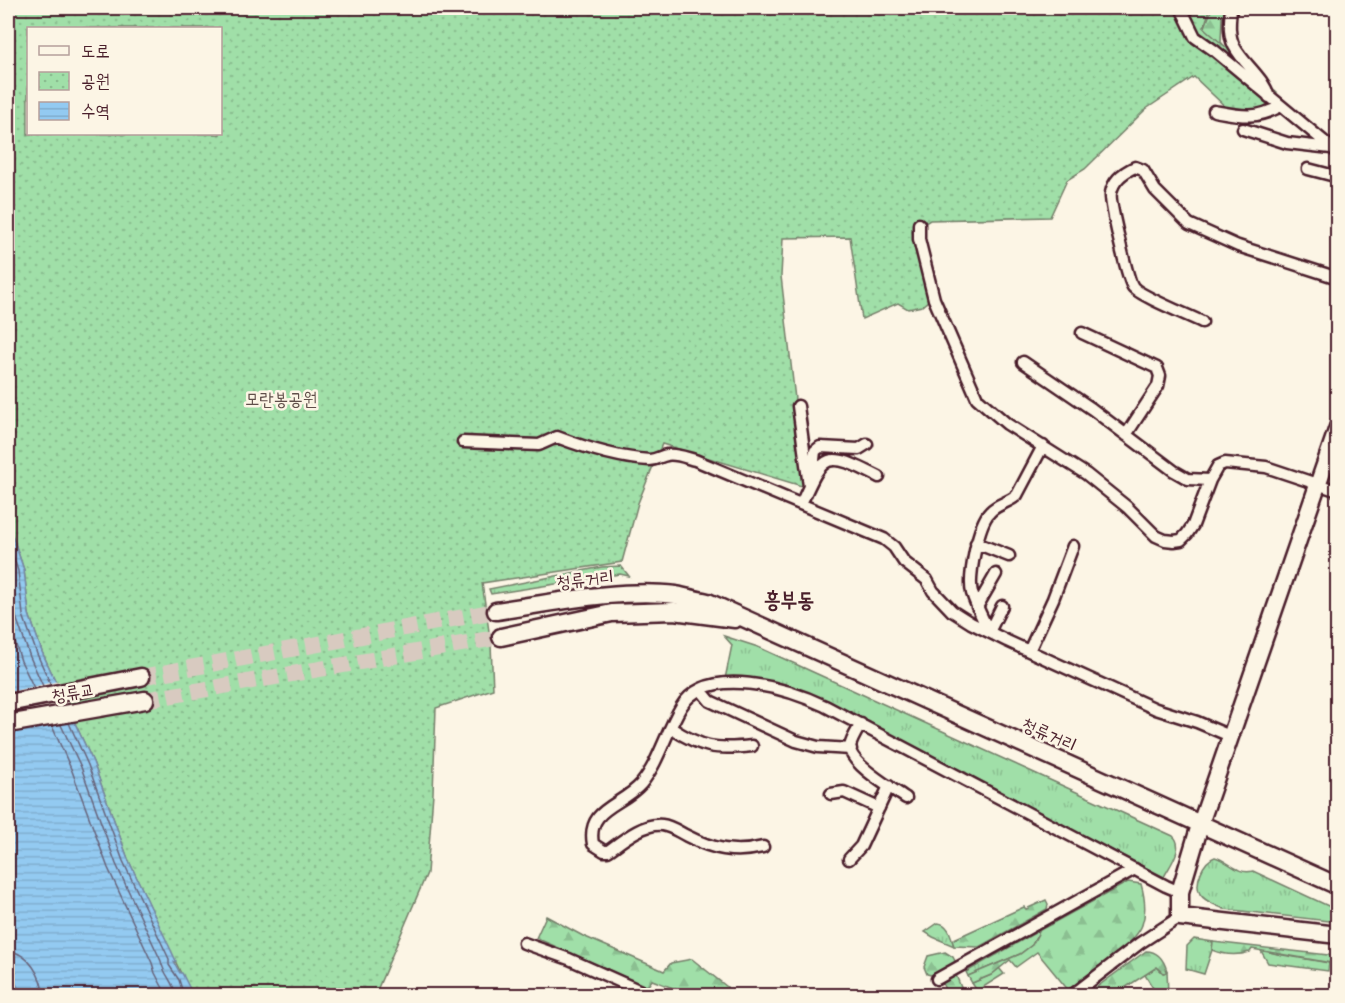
<svg xmlns="http://www.w3.org/2000/svg" width="1345" height="1003" viewBox="0 0 1345 1003" font-family="'Balsamiq Sans','Poor Story',sans-serif">
<defs>
<pattern id="grass-tufts" width="24" height="20" patternUnits="userSpaceOnUse" patternTransform="scale(1.5)"><rect width="24" height="20" fill="#a0dfa8"/><path d="M3 7l-1-3M5 7V3M7 7l1-3M15 17l-1-3M17 17v-4M19 17l1-3" fill="none" stroke="#8bbf91"/></pattern>
<pattern id="forest-firs" width="22" height="20" patternUnits="userSpaceOnUse" patternTransform="scale(1.5)"><rect width="22" height="20" fill="#a0dfa8"/><path d="M5 1l3.5 6h-7zM16 11l3.5 6h-7z" fill="#8bbf91"/></pattern>
<pattern id="park-dots" width="8" height="8" patternUnits="userSpaceOnUse" patternTransform="scale(1.5)"><rect width="8" height="8" fill="#a0dfa8"/><path d="M2 2h.1M6 6h.1" fill="none" stroke="#8bbf91" stroke-width="1.8" stroke-linecap="round"/></pattern>
<pattern id="water-rules" width="6" height="5" patternUnits="userSpaceOnUse" patternTransform="scale(1.5)"><rect width="6" height="5" fill="#93caf1"/><path d="M0 2.5h6" fill="none" stroke="#80adcf"/></pattern>
</defs>
<rect width="100%" height="100%" fill="#fcf5e5"/>
<filter id="ink" filterUnits="userSpaceOnUse"><feTurbulence type="fractalNoise" baseFrequency=".0167" numOctaves="2"/><feDisplacementMap in="SourceGraphic" scale="12" xChannelSelector="R" yChannelSelector="G"/><feConvolveMatrix kernelMatrix="1 2 1 2 8 2 1 2 1" color-interpolation-filters="sRGB"/></filter>
<g filter="url(#ink)">
<!-- grass -->
<path fill="url(#grass-tufts)" stroke="#757f6a" stroke-width="1.5" d="M621,566L629,576L620,574L491,594L489,589L602,567Z
M724,636L758,647L1173,836C1185,847 1170,865 1164,877L807,693C783,683 751,674 725,679L732,645Z
M1215,857C1229,861 1237,875 1253,871L1337,910V922L1224,909C1216,905 1205,902 1200,894C1194,883 1203,861 1215,857Z
M938,923C949,924 951,936 954,946L933,937L925,932Z
M1040,930L1032,945L1020,954L968,976L966,972Z
M1194,939L1213,942L1212,950L1204,974L1186,969L1187,946Z
M1260,949L1277,954L1329,963L1328,971L1268,963Z
M1157,967L1163,973L1167,971L1168,993H1156L1145,975Z
M999,968L1004,974L977,991L972,983L991,975Z"/>
<!-- forest -->
<path fill="url(#forest-firs)" stroke="#757f6a" stroke-width="1.5" d="M1212,8H1226L1222,17L1221,42L1239,63L1204,30Z
M1128,882L1141,884C1145,898 1147,911 1142,925C1135,945 1086,977 1069,991L1037,952L1016,967L1010,960L991,975L972,983L968,976L1020,954L1032,945L1040,930Z
M1046,900L1048,904L1047,909L979,947L954,946L952,940L1024,907L1026,909Z
M546,916L583,936L664,971L671,963L692,959L727,987L729,995H691L652,980L647,987L536,938Z
M1213,942L1337,956V964L1252,949L1250,952C1237,956 1224,955 1212,950Z
M1146,951C1158,951 1164,960 1167,971L1164,973L1157,967L1114,995H1086Z
M945,952L953,957L956,963L931,975L927,974L924,967L928,956Z
M956,975L964,995H945L946,993L942,982Z"/>
<!-- park -->
<path fill="url(#park-dots)" stroke="#757f6a" stroke-width="1.5" fill-rule="evenodd" d="M8,8H1210L1204,28L1277,92L1262,110L1231,112L1194,77L1146,109L1085,169L1067,180L1050,217L930,220L912,231L929,300L922,306L908,309L898,303L862,319L850,237L783,238L781,276L805,487L662,444L638,503L622,562L482,583L491,645L493,689L436,708L433,793L427,873L375,995H191L128,859L93,762L42,652L29,614L24,570L8,523ZM28,28H220V134H28Z"/>
<!-- water -->
<path fill="url(#water-rules)" stroke="#7686a2" stroke-width="1.5" d="M8,523L24,570L29,614L42,652L93,762L128,859L176,961L174,962L180,973H182L190,989L191,995H22L8,969Z"/>
<!-- pier -->
<path fill="#fcf5e5" d="M59,681L78,721L8,734V692Z"/>
<g fill="none" stroke-linecap="round" stroke-linejoin="round">
<!-- shore -->
<path stroke="#67637a" stroke-width="1.5" d="M8,541L18,571L23,615L37,654L51,685
M8,565L16,617L30,657L43,686
M8,620L21,661L34,688
M69,723L88,765L123,861L169,959V965L179,980L184,996
M61,725L81,767L116,864L161,961C163,974 174,982 176,996
M52,726L72,771L108,868L152,963L155,973L167,996
M8,951C28,952 43,977 43,996"/>
<!-- primary-tunnel -->
<path stroke="#d8cac0" stroke-width="16" stroke-dasharray="16 8" stroke-linecap="butt" d="M141,677L496,611
M145,700L501,637"/>
<!-- minor casing -->
<g stroke="#4a1f2b" stroke-width="15">
<path id="minor" d="M1181,8L1195,37L1215,51L1338,153
M1231,8C1230,20 1228,34 1234,46C1244,65 1263,76 1269,97
M1214,111C1241,116 1255,120 1281,106
M1243,129L1287,143L1331,148
M1308,169L1331,175H1338
M919,224V239L934,299L977,398L1007,424L1086,474L1127,507L1156,536L1165,540L1174,541L1181,540L1187,534L1193,525L1210,480L1218,466L1225,463L1266,467L1338,491
M1202,322C1188,315 1140,296 1133,287C1128,281 1109,201 1111,193C1113,180 1124,172 1135,167L1143,170L1155,190L1189,224L1238,246L1338,278
M1082,333L1157,368L1160,376L1158,386L1126,435
M1023,362L1092,409L1174,471L1188,479L1210,480
M798,406L809,486
M463,442L539,445L557,437C586,448 618,458 649,460C657,460 660,456 667,455C675,453 687,458 695,460L884,539L894,547L904,562L927,580L933,591L952,611L971,623L1007,641L1156,709L1197,722L1230,736
M815,472L814,460L815,451L820,447L859,449L867,444
M801,504C824,452 826,450 879,477
M976,543L1009,556
M977,607L996,574
M989,632C983,619 976,606 972,593C968,577 978,524 990,512C998,503 1009,503 1017,495L1043,446
M989,632L1002,606
M1029,651L1053,599L1073,546
M701,690L710,701L796,741L818,747L851,749
M861,724C857,731 851,740 850,747C849,764 893,789 906,798
M671,728C702,748 715,750 752,746
M831,794L844,792L879,808
M763,847C735,854 712,849 687,836C679,832 671,826 662,825C643,823 622,841 608,851H604L593,844C586,808 622,806 641,784C659,762 666,732 681,707C707,663 789,689 825,706L1166,886L1180,892
M849,859L861,846L889,786
M524,943L569,959L652,996
M937,979L1135,869
M1071,996L1140,943L1180,917"/>
</g>
<!-- secondary casing -->
<g stroke="#4a1f2b" stroke-width="20">
<path id="secondary" d="M1200,825L1338,426"/>
</g>
<!-- primary casing -->
<g stroke="#4a1f2b" stroke-width="21">
<path id="primary" d="M496,611C551,603 621,588 676,595C687,597 697,600 708,602L1338,886
M501,637L612,613L674,611L735,619
M8,703L141,677
M8,724L145,700
M1200,825L1180,892V917L1338,935"/>
</g>
<!-- minor -->
<use href="#minor" stroke="#fcf5e5" stroke-width="10"/>
<!-- secondary -->
<use href="#secondary" stroke="#fcf5e5" stroke-width="15"/>
<!-- primary -->
<use href="#primary" stroke="#fcf5e5" stroke-width="16"/>
</g>
</g>
<g text-anchor="middle" dominant-baseline="central" stroke-width="5" stroke-linejoin="round" paint-order="stroke">
<!-- park labels -->
<g font-size="18" fill="#604f4a" stroke="#fcf5e5">
<text x="281" y="399">모란봉공원</text>
</g>
<!-- street labels -->
<g font-size="18" fill="#4a1f2b" stroke="#fcf5e5">
<text transform="translate(585 580) rotate(-6)">청류거리</text>
<text transform="translate(73 693) rotate(-10)">청류교</text>
<text transform="translate(1049 735) rotate(24)">청류거리</text>
</g>
<!-- quarter labels -->
<g font-size="21" font-weight="bold" fill="#4a1f2b" stroke="#fcf5e5">
<text x="789" y="600">흥부동</text>
</g>
</g>
<!-- margin -->
<rect width="1345" height="1003" fill="none" stroke="#fcf5e5" stroke-width="30"/>
<rect x="15" y="15" width="1315" height="973" fill="none" stroke="#4a1f2b" stroke-width="2" filter="url(#ink)"/>
<!-- legend -->
<rect x="27" y="27" width="195" height="108" fill="#fcf5e5" stroke="#b59f9b" stroke-width="1.5"/>
<rect x="39" y="46" width="30" height="9" fill="#fcf5e5" stroke="#b59f9b" stroke-width="1.5"/>
<text x="81" y="57" font-size="18" fill="#4a1f2b">도로</text>
<rect x="39" y="72" width="30" height="18" fill="url(#park-dots)" stroke="#b59f9b" stroke-width="1.5"/>
<text x="81" y="87" font-size="18" fill="#4a1f2b">공원</text>
<rect x="39" y="102" width="30" height="18" fill="url(#water-rules)" stroke="#b59f9b" stroke-width="1.5"/>
<text x="81" y="117" font-size="18" fill="#4a1f2b">수역</text>
</svg>
